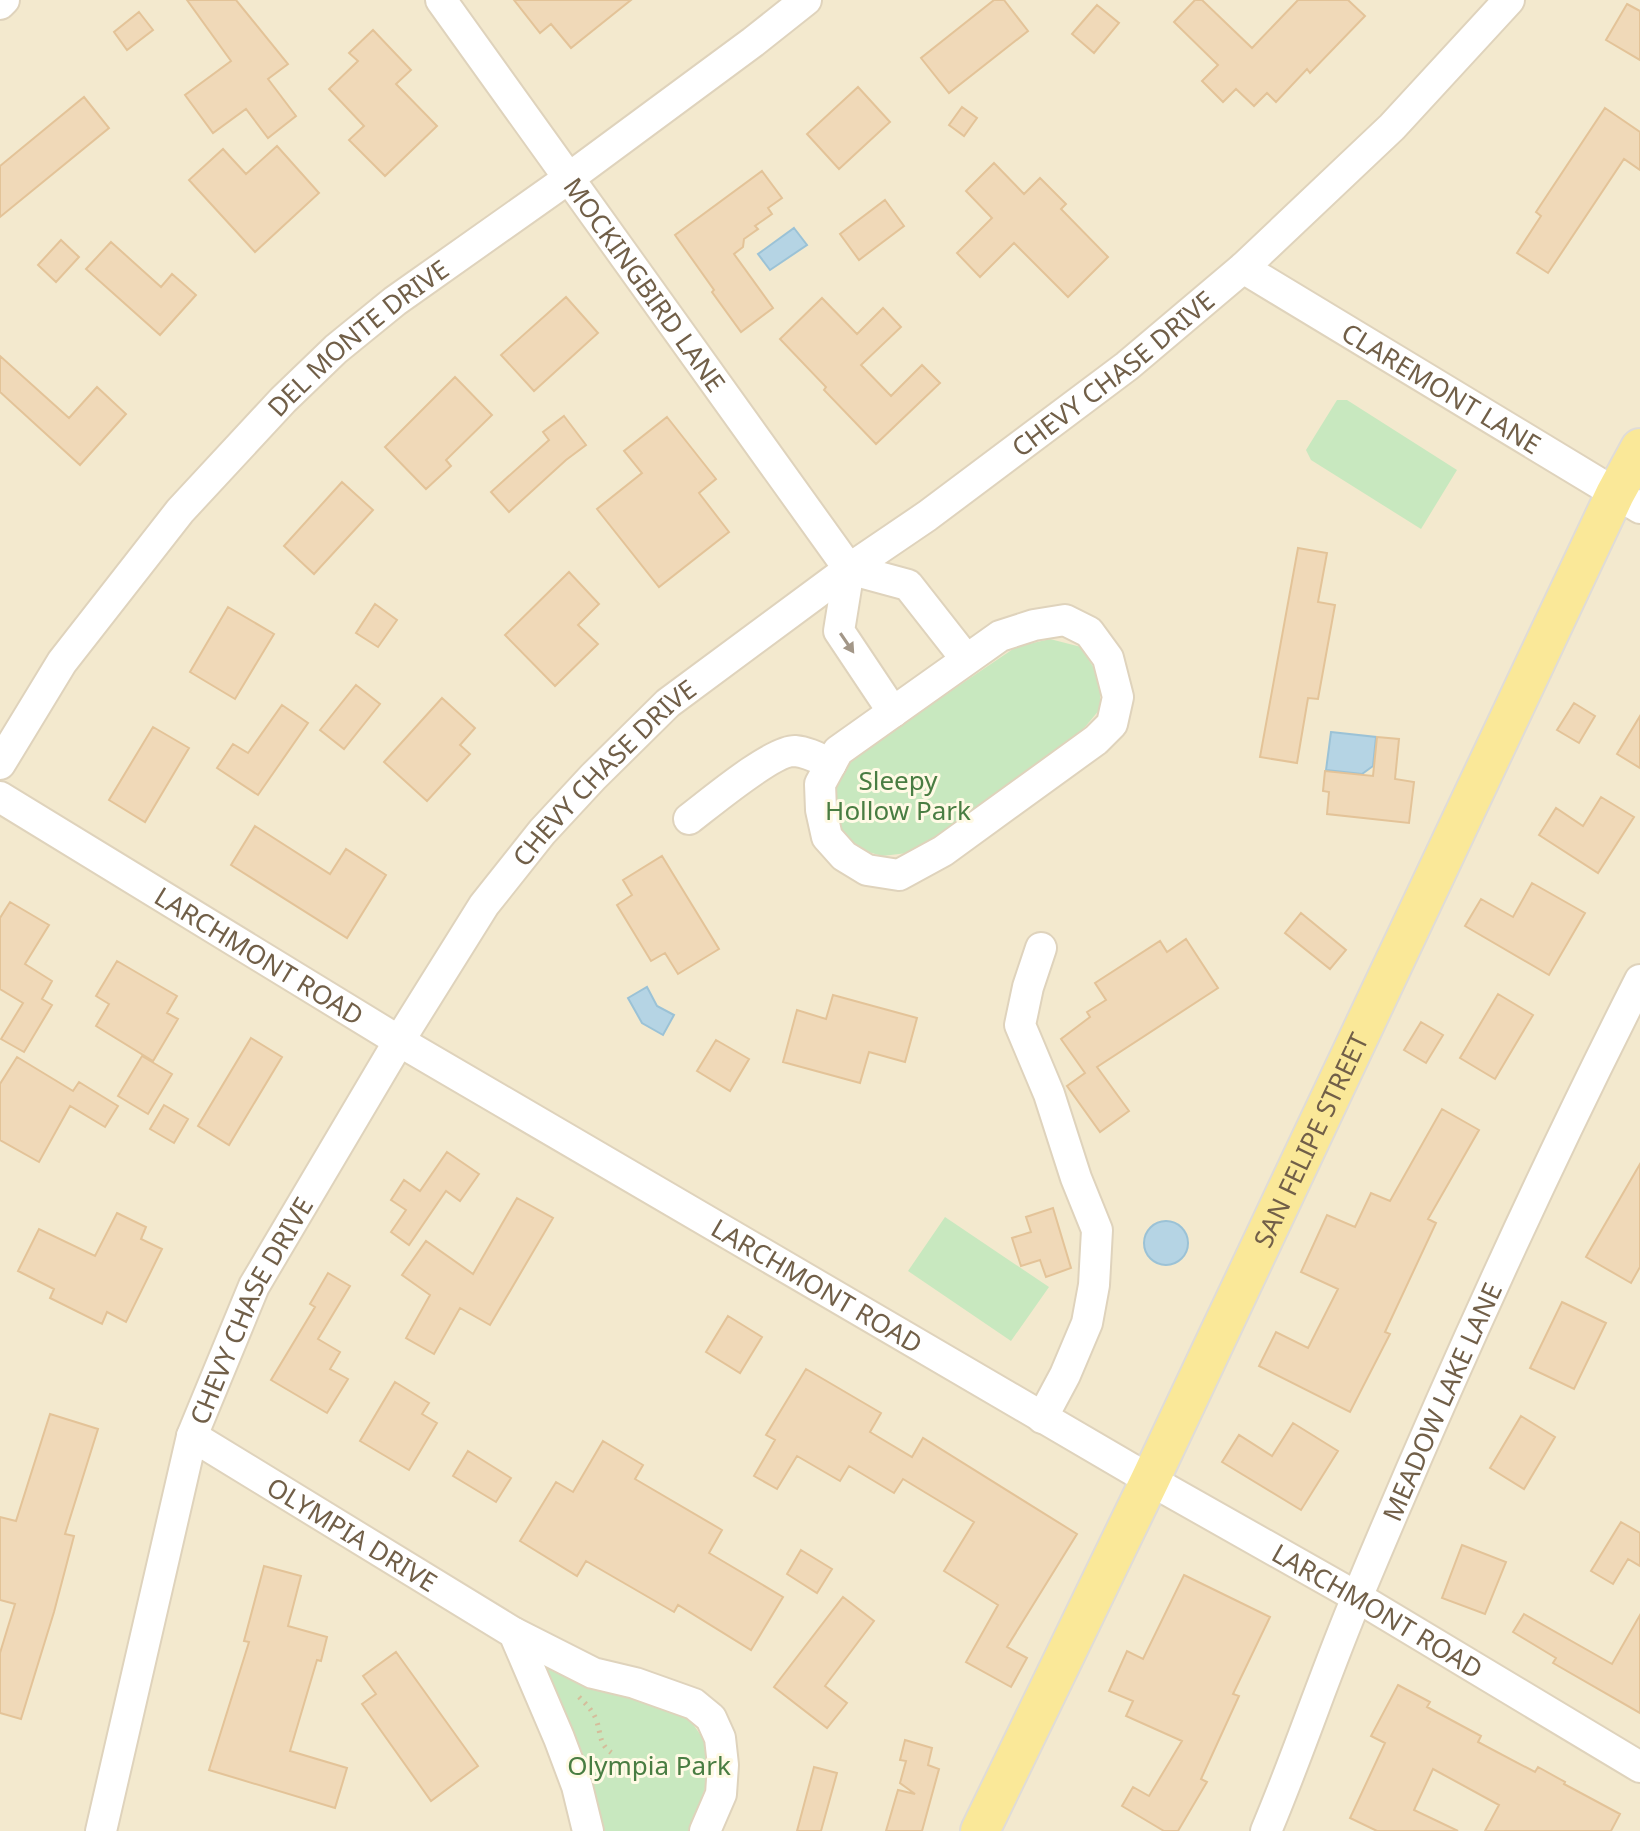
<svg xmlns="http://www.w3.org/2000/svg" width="1640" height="1831" viewBox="0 0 1640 1831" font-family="'Noto Sans',sans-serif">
<rect width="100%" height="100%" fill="#fcf6e0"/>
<!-- residential -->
<path fill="#f3e9ce" d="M0,0H1640V1831H0Z"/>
<!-- green -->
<path fill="#c8e8bf" d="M1337,400H1347L1457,470L1421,529L1311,460L1306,450Z
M1050,639L1081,647L1100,678V709L1080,733L916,852L882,856L852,847L833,819L832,784L852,758L1016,647Z
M945,1217L1049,1287L1011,1341L908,1271Z
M554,1666L688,1717L709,1747L707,1782L695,1818L688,1831H603L586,1768L544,1671Z"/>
<!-- water -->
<path fill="#b5d4e4" stroke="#9bc2d6" stroke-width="2" d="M794,228L807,245L770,270L758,254Z
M1331,732L1376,737L1373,766L1362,774L1326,770Z
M647,987L657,1006L674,1015L663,1035L642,1023L628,998Z
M1144 1243a22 22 0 1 1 44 0a22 22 0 1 1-44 0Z"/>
<!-- building -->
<path fill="#f0d9b8" stroke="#e3c398" stroke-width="2" d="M187,0H236L288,64L268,79L296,116L268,138L246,109L213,133L185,95L231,61Z
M514,0H631L571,48L551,24L540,33Z
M994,0H1004L1028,31L949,93L921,58Z
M1195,0H1202L1252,48L1298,0H1348L1365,16L1310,73L1307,69L1276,102L1267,93L1254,106L1236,89L1223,102L1202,81L1218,65L1174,22Z
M1627,4L1640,11V60L1606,40Z
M1097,5L1119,23L1094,53L1072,34Z
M139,12L153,30L127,50L114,32Z
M373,30L411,70L396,84L437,126L385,176L349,140L364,126L329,89L358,61L349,53Z
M858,87L890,122L839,169L807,134Z
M84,97L109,128L0,217V166Z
M962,107L977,118L964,136L949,125Z
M1605,108L1640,132V170L1624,159L1548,273L1517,253L1541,216L1536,212Z
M277,146L319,193L255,252L189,180L223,149L246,174Z
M994,163L1024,194L1040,178L1066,204L1061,209L1108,257L1068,297L1014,243L980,277L957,253L992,218L966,191Z
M762,171L782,198L768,208L772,214L755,226L758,229L744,239L743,247L734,254L773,308L741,332L712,292L714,290L675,235Z
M885,200L904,226L859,260L840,234Z
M61,240L79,257L56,282L38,265Z
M111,242L161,287L172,274L196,295L160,335L86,269Z
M566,297L598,333L534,391L501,355Z
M822,298L857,334L883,308L901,327L861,365L891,396L922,365L940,383L876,444L824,390L826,387L780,339Z
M0,356L69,418L97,387L126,414L80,465L0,392Z
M455,377L492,415L446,460L451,466L426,489L385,447Z
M564,416L586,445L566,460L509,512L491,492L549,440L543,432Z
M667,417L716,479L699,493L729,532L659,587L597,509L642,473L624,451Z
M342,482L373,510L314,574L284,546Z
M1298,548L1327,553L1318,602L1335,605L1318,699L1308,698L1297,763L1260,757Z
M569,572L599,604L578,625L598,644L555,686L505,635Z
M375,604L397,620L378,647L356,633Z
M228,607L274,634L235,699L190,672Z
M356,685L380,704L344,749L320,730Z
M442,698L475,728L460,745L470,754L427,801L384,762Z
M1574,703L1595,716L1579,743L1557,730Z
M282,705L308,723L258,795L217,768L233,744L248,753Z
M1640,716V768L1617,754Z
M153,727L189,748L145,822L109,800Z
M1377,737L1399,739L1395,779L1414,782L1409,823L1327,814L1329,792L1323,791L1325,771L1373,776Z
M1601,797L1634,817L1598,873L1539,835L1556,808L1583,826Z
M255,826L330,874L346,849L386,875L347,938L231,865Z
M662,856L719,949L678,974L665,953L651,961L617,905L632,895L623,880Z
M1532,883L1585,913L1549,975L1465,926L1481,899L1513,917Z
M10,902L49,925L25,964L52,981L42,999L52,1005L24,1052L1,1039L23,1003L0,989V918Z
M1301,913L1346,950L1330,969L1285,933Z
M1186,939L1218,988L1097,1067L1129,1111L1100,1132L1067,1086L1085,1073L1061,1039L1090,1017L1087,1012L1106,1000L1095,983L1160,941L1167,952Z
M117,961L177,996L167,1013L178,1019L153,1061L96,1026L109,1004L96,996Z
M1498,994L1533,1015L1495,1079L1460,1058Z
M833,995L917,1018L905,1062L869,1052L860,1083L783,1062L797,1010L826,1019Z
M1421,1022L1443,1035L1426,1063L1404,1050Z
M251,1038L282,1057L229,1145L198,1126Z
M716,1040L749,1059L730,1091L697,1071Z
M142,1056L172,1074L148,1114L118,1096Z
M17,1057L73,1091L79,1082L118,1106L105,1127L70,1106L39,1162L0,1140V1084Z
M164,1105L188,1119L174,1143L150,1129Z
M1442,1109L1479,1130L1428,1219L1436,1223L1385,1332L1390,1334L1350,1412L1259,1366L1276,1332L1308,1348L1338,1289L1301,1272L1327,1215L1355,1227L1371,1193L1390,1201Z
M447,1152L479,1174L460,1201L446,1191L409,1245L391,1232L406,1210L391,1200L404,1180L420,1191Z
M1640,1164V1267L1631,1283L1586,1257Z
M517,1198L553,1218L490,1325L460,1308L434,1354L406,1338L430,1295L402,1275L426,1241L473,1274Z
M1053,1208L1071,1268L1046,1277L1040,1260L1021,1266L1012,1238L1031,1232L1026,1217Z
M117,1213L146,1227L141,1239L162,1249L126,1322L107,1312L102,1324L50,1298L54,1289L18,1271L39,1229L95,1256Z
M328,1273L350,1286L318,1339L340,1352L330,1369L348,1379L327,1413L271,1380L315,1307L310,1304Z
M1562,1302L1606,1323L1574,1389L1530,1368Z
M728,1316L762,1337L740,1373L706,1352Z
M806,1369L881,1413L870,1432L912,1457L923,1438L1077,1534L1007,1647L1027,1658L1011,1687L966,1662L998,1605L944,1571L974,1522L903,1479L894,1493L849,1466L840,1481L797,1456L777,1489L754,1476L775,1440L766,1435Z
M395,1382L429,1403L422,1414L437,1423L409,1470L360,1441Z
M50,1414L98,1429L65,1534L74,1536L54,1612L21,1719L0,1713V1653L15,1604L0,1600V1517L16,1521Z
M1521,1416L1555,1437L1524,1489L1490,1468Z
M1293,1423L1338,1451L1301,1510L1222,1462L1239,1435L1272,1456Z
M603,1441L643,1465L635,1479L722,1530L709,1553L783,1597L751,1650L678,1605L674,1612L586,1561L577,1576L520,1541L556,1482L573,1492Z
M468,1451L511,1478L496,1502L453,1476Z
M1621,1522L1640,1533V1566L1628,1559L1613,1584L1591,1571Z
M1462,1545L1506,1562L1485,1614L1442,1598Z
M801,1550L832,1569L817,1593L787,1574Z
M264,1566L301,1576L288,1626L327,1637L321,1661L317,1660L290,1751L347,1768L335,1808L209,1770L249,1642L244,1641Z
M1184,1575L1270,1617L1233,1694L1239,1696L1201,1779L1207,1782L1178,1831H1164L1122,1806L1133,1787L1149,1796L1182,1741L1126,1716L1133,1701L1109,1691L1127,1651L1143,1659Z
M843,1597L874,1621L825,1686L847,1703L827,1728L774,1687Z
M1524,1614L1612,1664L1640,1615V1713L1553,1663L1556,1658L1513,1632Z
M396,1652L478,1766L431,1801L362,1704L376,1694L363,1676Z
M1398,1685L1430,1702L1427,1707L1481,1736L1478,1742L1535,1772L1538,1767L1565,1782L1564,1784L1620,1814L1611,1831H1485L1499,1805L1433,1769L1414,1810L1458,1831H1377L1350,1818L1385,1743L1371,1736Z
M905,1740L932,1748L928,1765L939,1769L922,1831H886L898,1790L915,1794L900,1783L906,1761L900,1760Z
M814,1767L837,1773L821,1831H797Z"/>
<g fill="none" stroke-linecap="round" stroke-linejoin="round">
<!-- minor casing -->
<g stroke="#dfd3bc" stroke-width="34">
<g id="minor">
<path id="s1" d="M441,0L849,569L908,585L966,659"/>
<path d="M0,4L4,0"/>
<path id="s2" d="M1243,268L1640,508"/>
<path d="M849,569L839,631L893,712"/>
<path d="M1065,620L1089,632L1108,658L1118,697L1112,724L1096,740L943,851L899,875L867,870L844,856L827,837L821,810L820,784L838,751L1000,636L1034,625Z"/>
<path id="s3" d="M0,764L62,662L180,511L283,400L336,349L395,301L569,178L753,42L806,0"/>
<path id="s4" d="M0,797L399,1041L1150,1480L1357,1597L1640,1767"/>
<path d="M689,819C710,803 773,750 795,751C808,752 820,759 831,764"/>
<path d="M1041,948L1028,987L1020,1025L1049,1094L1076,1178L1097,1230L1094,1285L1087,1323L1065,1375L1042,1418"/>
<path id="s5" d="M192,1436L514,1633L559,1738L577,1786L588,1831"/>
<path d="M514,1633L593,1673L635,1683L694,1704L711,1718L720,1738L723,1765L721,1794L705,1831"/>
<path id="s6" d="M101,1831L192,1436L254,1286L399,1041L484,905L542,832L593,777L668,703L849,569L927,516L1127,366L1243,268L1392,127L1509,0"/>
<path id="s7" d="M1266,1831C1299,1753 1325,1673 1358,1595C1445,1387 1538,1181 1640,980"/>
</g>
</g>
<!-- major casing -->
<g stroke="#e0dcd7" stroke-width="42">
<g id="major">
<path id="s8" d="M980,1831L1150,1480L1615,494L1640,448"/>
</g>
</g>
<!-- path -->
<path stroke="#d5bd9b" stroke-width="5" stroke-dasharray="2 6" stroke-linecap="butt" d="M579,1697C586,1704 592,1710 596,1719C602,1736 598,1745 615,1755"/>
<!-- minor -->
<use href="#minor" stroke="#fff" stroke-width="30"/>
<!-- major -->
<use href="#major" stroke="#fae898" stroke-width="38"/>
</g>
<!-- one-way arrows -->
<defs><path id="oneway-solid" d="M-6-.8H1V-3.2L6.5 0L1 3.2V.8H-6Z" transform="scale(2)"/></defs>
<use fill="#a39788" href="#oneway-solid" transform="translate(847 643) rotate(56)"/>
<g text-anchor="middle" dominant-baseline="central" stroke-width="6" stroke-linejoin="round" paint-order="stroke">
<!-- street labels -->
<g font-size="26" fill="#715f48" stroke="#fffae5">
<text stroke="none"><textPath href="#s1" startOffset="350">MOCKINGBIRD LANE</textPath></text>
<text stroke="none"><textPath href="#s3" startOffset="560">DEL MONTE DRIVE</textPath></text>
<text stroke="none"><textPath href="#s6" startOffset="1840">CHEVY CHASE DRIVE</textPath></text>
<text stroke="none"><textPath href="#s2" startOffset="232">CLAREMONT LANE</textPath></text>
<text stroke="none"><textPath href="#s6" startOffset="1192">CHEVY CHASE DRIVE</textPath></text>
<text stroke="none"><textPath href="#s4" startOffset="304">LARCHMONT ROAD</textPath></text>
<text stroke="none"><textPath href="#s8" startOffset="766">SAN FELIPE STREET</textPath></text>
<text stroke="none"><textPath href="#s4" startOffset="952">LARCHMONT ROAD</textPath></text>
<text stroke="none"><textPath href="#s6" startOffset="544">CHEVY CHASE DRIVE</textPath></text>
<text stroke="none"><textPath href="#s7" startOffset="464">MEADOW LAKE LANE</textPath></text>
<text stroke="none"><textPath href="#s5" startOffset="188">OLYMPIA DRIVE</textPath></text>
<text stroke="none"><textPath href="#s4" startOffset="1600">LARCHMONT ROAD</textPath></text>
</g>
<!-- park labels -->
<g font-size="26" fill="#497d42" stroke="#fffae5">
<text x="898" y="780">Sleepy<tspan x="898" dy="30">Hollow Park</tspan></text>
<text x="649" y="1765">Olympia Park</text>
</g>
</g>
</svg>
